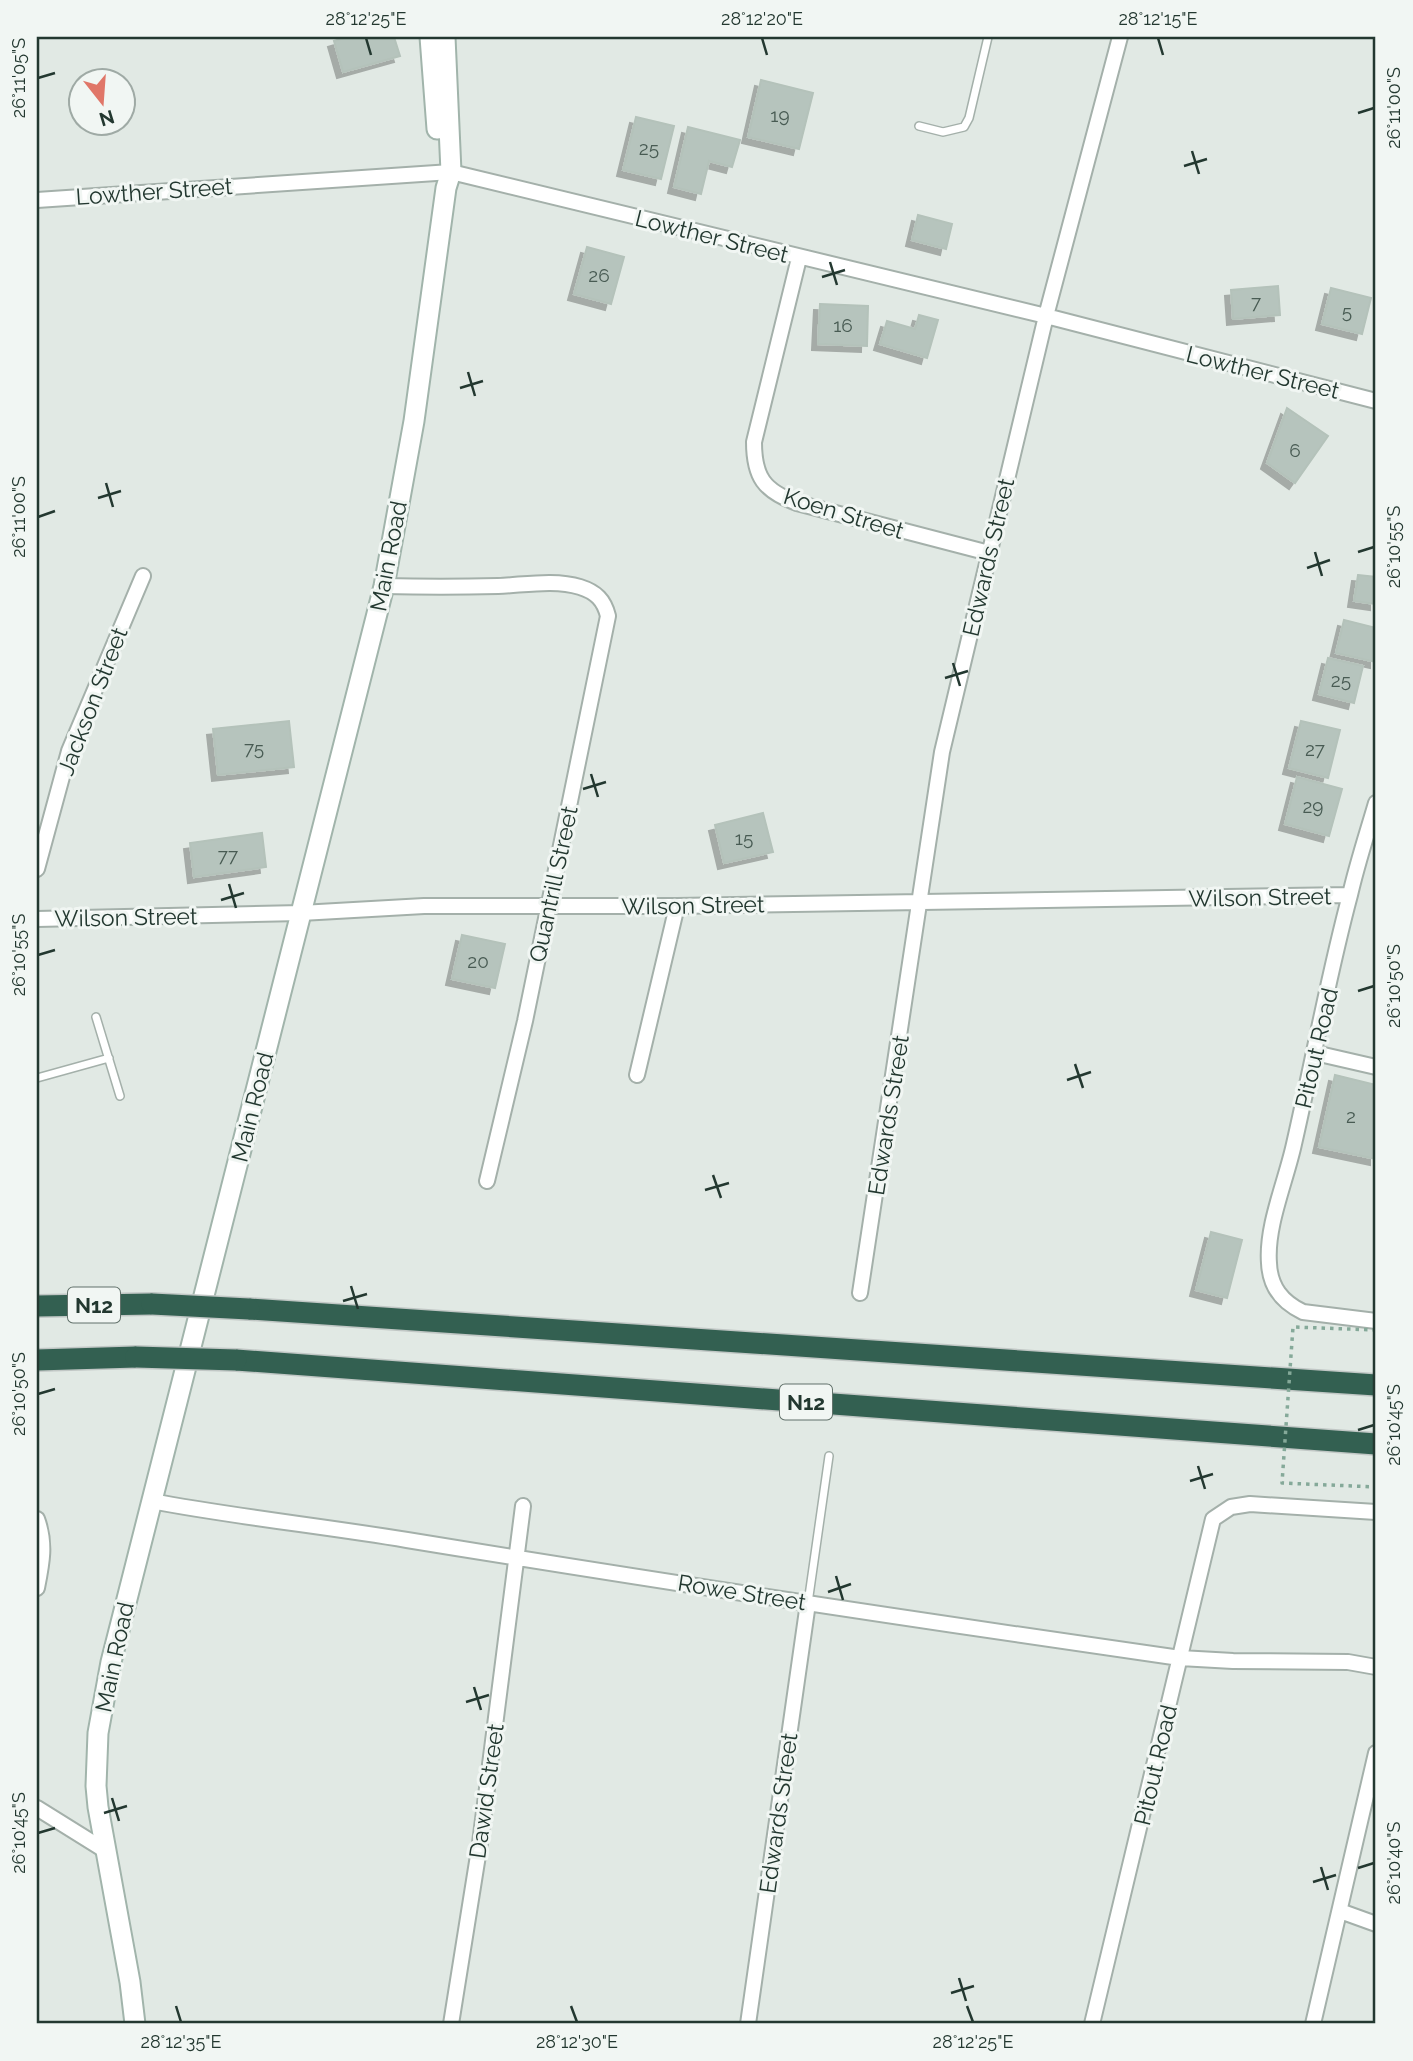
<svg xmlns="http://www.w3.org/2000/svg" width="1413" height="2061" viewBox="0 0 1413 2061" font-family="Raleway,sans-serif">
<defs>
<filter id="shadow"><feDropShadow dx="-6" dy="6" stdDeviation="0" flood-color="#0004"/></filter>
</defs>
<rect width="100%" height="100%" fill="#e1e9e4"/>
<!-- building -->
<path fill="#b6c4bd" stroke="#b4c2ba" stroke-width="2" filter="url(#shadow)" d="M347,37H394L400,56L343,72L334,41Z
M761,80L813,93L799,149L748,137Z
M636,117L674,126L661,179L623,170Z
M688,127L740,140L732,167L709,161L701,194L674,187Z
M918,215L952,224L946,249L912,240Z
M587,247L624,257L611,304L574,294Z
M1278,286L1280,315L1233,319L1231,290Z
M1331,288L1371,298L1362,334L1322,324Z
M820,304L868,306L867,346L818,344Z
M919,315L938,320L927,358L880,344L887,321L915,329Z
M1287,408L1328,436L1295,483L1267,463Z
M1358,575L1376,577V604L1354,601Z
M1344,620L1376,628V662L1336,653Z
M1328,658L1363,666L1354,703L1319,694Z
M289,721L294,767L218,775L213,729Z
M1301,721L1340,730L1328,778L1289,768Z
M1297,777L1342,789L1329,836L1285,824Z
M763,813L773,852L724,863L715,825Z
M262,833L266,867L194,877L190,843Z
M462,935L505,944L495,988L452,979Z
M1335,1075L1376,1085V1159L1319,1147Z
M1211,1232L1242,1240L1227,1298L1196,1290Z"/>
<g fill="none" stroke-linecap="round" stroke-linejoin="round">
<!-- lane casing -->
<g stroke="#a4b0aa" stroke-width="10">
<path id="lane" d="M919,126L943,132L964,127L969,118L988,37
M96,1017L120,1096
M37,1078L109,1058
M808,1603L829,1456"/>
</g>
<!-- street casing -->
<g stroke="#a4b0aa" stroke-width="18">
<path id="street" d="M37,200L451,172L1046,316L1376,401
M799,258L754,442C754,477 764,491 797,503L989,553
M384,586C422,587 460,587 498,586C524,585 555,579 580,587C596,592 604,600 608,616L525,1021L487,1181
M1376,803C1367,834 1357,864 1350,895C1328,977 1313,1061 1294,1144C1286,1181 1266,1226 1269,1263C1270,1287 1282,1302 1303,1312L1376,1321
M37,869L69,751L143,576
M37,919L301,913L424,906H677L1350,895
M1315,1053L1376,1067
M637,1075L677,906
M860,1293L942,752L1046,316L1120,37
M151,1501C236,1517 322,1526 407,1540C664,1582 922,1621 1180,1658L1233,1661L1348,1662L1376,1667
M37,1519C46,1543 42,1563 37,1588
M37,1808L106,1851
M1340,1911L1376,1924
M451,2024L480,1843L523,1506
M748,2024L808,1603
M1092,2024L1213,1519L1231,1507L1250,1504L1376,1512
M1313,2024L1376,1753"/>
</g>
<!-- secondary casing -->
<g stroke="#a1b4ab" stroke-width="23">
<path id="secondary" d="M430,37L437,129
M135,2024L130,1982L98,1807L96,1786L98,1733L111,1662L384,586L414,421L446,188L451,172L445,37"/>
</g>
<!-- highway casing -->
<g stroke="#c1c7c5" stroke-width="24">
<path id="highway" d="M37,1306L152,1304
M249,1309L1376,1385
M37,1360L136,1357
M236,1360L1376,1444"/>
</g>
<!-- lane -->
<use href="#lane" stroke="#fff" stroke-width="7"/>
<!-- street -->
<use href="#street" stroke="#fff" stroke-width="14"/>
<!-- secondary -->
<use href="#secondary" stroke="#fff" stroke-width="19"/>
<!-- highway -->
<use href="#highway" stroke="#336051" stroke-width="21"/>
<!-- highway-bridge casing -->
<g stroke="#c1c7c5" stroke-width="24" stroke-linecap="butt">
<path id="highway-bridge" d="M152,1304L249,1309
M136,1357L236,1360"/>
</g>
<!-- path-bridge -->
<path stroke="#85a999" stroke-width="3.5" stroke-dasharray="3.5 5" stroke-linecap="butt" d="M1376,1330L1293,1327L1282,1483L1376,1487"/>
<!-- highway-bridge -->
<use href="#highway-bridge" stroke="#336051" stroke-width="21"/>
</g>
<!-- ticks -->
<path fill="none" stroke="#233830" stroke-width="2.5" d="M366,38L371,55M762,38L767,55M1158,38L1163,55M38,78L55,73M1358,113L1374,108M1192,151L1199,174M1184,166L1207,159M830,262L837,285M822,277L845,270M468,372L475,396M460,388L483,381M106,483L113,507M98,498L121,491M38,517L55,511M1315,552L1322,576M1358,552L1374,547M1307,568L1330,560M953,663L960,686M945,678L968,671M591,774L598,797M583,789L606,782M229,884L236,908M221,900L244,893M38,955L55,950M1358,991L1374,986M1075,1064L1083,1088M1067,1080L1091,1072M713,1175L721,1198M705,1190L729,1183M351,1286L358,1309M343,1301L367,1294M38,1394L55,1389M1358,1430L1374,1425M1198,1466L1205,1489M1190,1481L1213,1474M836,1576L843,1600M828,1592L851,1584M474,1687L481,1710M466,1702L489,1695M112,1798L119,1821M104,1813L127,1806M38,1833L55,1828M1321,1867L1328,1890M1358,1868L1374,1863M1313,1882L1336,1875M959,1978L966,2001M951,1993L974,1986M176,2006L181,2022M571,2006L577,2022M967,2006L973,2022"/>
<g text-anchor="middle" dominant-baseline="central" stroke-width="6" stroke-linejoin="round" paint-order="stroke">
<!-- number labels -->
<g font-size="19" fill="#485b53">
<text x="780" y="115">19</text>
<text x="649" y="148">25</text>
<text x="599" y="275">26</text>
<text x="1256" y="302">7</text>
<text x="1347" y="311">5</text>
<text x="843" y="325">16</text>
<text x="1295" y="450">6</text>
<text x="1341" y="680">25</text>
<text x="254" y="748">75</text>
<text x="1315" y="749">27</text>
<text x="1313" y="806">29</text>
<text x="744" y="838">15</text>
<text x="228" y="855">77</text>
<text x="478" y="961">20</text>
<text x="1351" y="1116">2</text>
</g>
<!-- shield labels -->
<g fill="#f1f6f3" stroke="#61716a" stroke-width="2">
<rect x="68" y="1287.5" width="52" height="35" rx="5"/>
<rect x="780" y="1384.5" width="52" height="35" rx="5"/>
</g>
<g font-size="21" font-weight="bold" fill="#233830">
<text x="94" y="1305">N12</text>
<text x="806" y="1402">N12</text>
</g>
<!-- street labels -->
<g font-size="23" fill="#233830" stroke="#f1f6f3">
<text transform="translate(154 191) rotate(-4)">Lowther Street</text>
<text transform="translate(712 236) rotate(14)">Lowther Street</text>
<text transform="translate(1263 372) rotate(14)">Lowther Street</text>
<text transform="translate(844 513) rotate(17)">Koen Street</text>
<text transform="translate(388 556) rotate(-79)">Main Road</text>
<text transform="translate(988 557) rotate(-77)">Edwards Street</text>
<text transform="translate(92 701) rotate(-69)">Jackson Street</text>
<text transform="translate(553 884) rotate(-78)">Quantrill Street</text>
<text transform="translate(1260 897) rotate(-1)">Wilson Street</text>
<text transform="translate(693 905) rotate(-1)">Wilson Street</text>
<text transform="translate(126 917) rotate(-1)">Wilson Street</text>
<text transform="translate(1316 1048) rotate(-77)">Pitout Road</text>
<text transform="translate(252 1107) rotate(-76)">Main Road</text>
<text transform="translate(888 1115) rotate(-81)">Edwards Street</text>
<text transform="translate(742 1592) rotate(9)">Rowe Street</text>
<text transform="translate(114 1657) rotate(-78)">Main Road</text>
<text transform="translate(1155 1765) rotate(-77)">Pitout Road</text>
<text transform="translate(486 1791) rotate(-82)">Dawid Street</text>
<text transform="translate(778 1813) rotate(-82)">Edwards Street</text>
</g>
</g>
<!-- border -->
<rect width="1413" height="2061" fill="none" stroke="#f1f6f3" stroke-width="77"/>
<!-- north arrow -->
<g transform="translate(102 102) rotate(163)"><circle r="33" fill="#f1f6f3" stroke="#9faaa5" stroke-width="2"/>
<path d="M0-5L12 26L0 18L-12 26Z" fill="#e07668"/>
<text y="-10" font-size="19" font-weight="bold" text-anchor="middle" fill="#233830">N</text>
</g>
<rect x="38" y="38" width="1336" height="1984" fill="none" stroke="#233830" stroke-width="2.5"/>
<g font-size="18" text-anchor="middle" fill="#233830">
<text x="366" y="25">28°12'25"E</text>
<text x="762" y="25">28°12'20"E</text>
<text x="1158" y="25">28°12'15"E</text>
<text transform="translate(19 78) rotate(-90)" y="6">26°11'05"S</text>
<text transform="translate(1394 108) rotate(-90)" y="6">26°11'00"S</text>
<text transform="translate(19 517) rotate(-90)" y="6">26°11'00"S</text>
<text transform="translate(1394 547) rotate(-90)" y="6">26°10'55"S</text>
<text transform="translate(19 955) rotate(-90)" y="6">26°10'55"S</text>
<text transform="translate(1394 986) rotate(-90)" y="6">26°10'50"S</text>
<text transform="translate(19 1394) rotate(-90)" y="6">26°10'50"S</text>
<text transform="translate(1394 1425) rotate(-90)" y="6">26°10'45"S</text>
<text transform="translate(19 1833) rotate(-90)" y="6">26°10'45"S</text>
<text transform="translate(1394 1863) rotate(-90)" y="6">26°10'40"S</text>
<text x="181" y="2048">28°12'35"E</text>
<text x="577" y="2048">28°12'30"E</text>
<text x="973" y="2048">28°12'25"E</text>
</g>
</svg>
